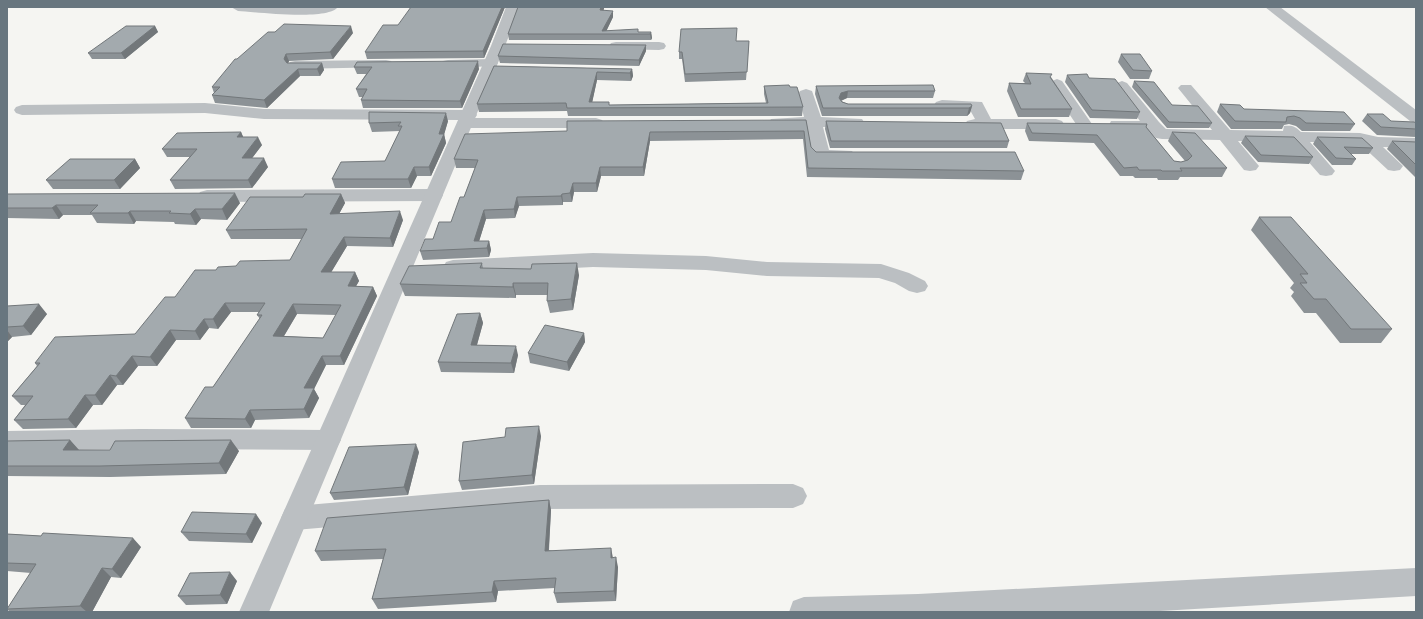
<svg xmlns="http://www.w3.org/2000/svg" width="1423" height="619" viewBox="0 0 1423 619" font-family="'Fira Sans Condensed',sans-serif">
<rect width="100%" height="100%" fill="#f5f5f2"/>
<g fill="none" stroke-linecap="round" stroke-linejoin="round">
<!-- minor -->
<path fill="#bbbfc2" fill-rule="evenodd" d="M231,7H338C328,21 255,12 238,11Z
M1265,7H1280L1416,110V123L1410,121Z
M616,42H659L664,43L666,46L664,49L659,50L611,49L609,46L611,43Z
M491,59L496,60L498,63L496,66L448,68L443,67L441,64L443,61L448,60Z
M386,60L391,61L393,64L391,67L295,69L290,68L288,65L290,62L295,61Z
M1057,79L1062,81L1092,124L1090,127L1084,129L1078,127L1076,124L1049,84L1052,81Z
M1122,81L1127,83L1159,122L1166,129L1212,130L1178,88L1181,85H1191L1230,130L1283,131L1284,126C1292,125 1295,126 1301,132L1360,133L1378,137L1416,138V148L1383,147L1403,166L1400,170L1394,171L1388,170L1359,143L1310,142L1335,171L1332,175L1326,176L1320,175L1291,142L1238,141L1259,166L1256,170L1250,171L1244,170L1220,140L1162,139L1156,138L1149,131L1111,129L1109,125L1111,121H1140L1114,86L1117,83Z
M806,89L812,91L821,117L862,119L864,122L862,125L823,127L829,150L852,151L855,155L852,159L846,160L815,159L812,155L807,127L771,125L769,122L771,119L804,117L798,94L800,91Z
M942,100L982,102L991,119H1056L1062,121L1064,124L1062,127L1056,129H973L967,127L965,124L967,121L975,119L970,110L936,108L934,105L936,102Z
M205,103L264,109L469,110L475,112L477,115L475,118H596L602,120L604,123L602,126L596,128H465L459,126L457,123L459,120L264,119L205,113L22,115L16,113L14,110L16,107L22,105Z
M434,189L441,191L443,195L441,199L434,201L207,202L200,200L198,196L200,192L207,190Z
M593,253L706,256L767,262L881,264L909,273L925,281L928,286L925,291L917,293L909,291L895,283L879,278L767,276L706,270L593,267L453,274L446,272L443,267L446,262L453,260Z
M140,429L328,430L337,433L341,440L337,447L328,450L140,449L7,451V431Z
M793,484L803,488L807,496L803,504L793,508L540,509L295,530L285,527L281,518L285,509L295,506L540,485Z
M1416,568V596L1143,612H789L793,601L804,597L918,594Z"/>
<!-- tertiary -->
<path fill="#bbbfc2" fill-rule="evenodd" d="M506,7H520L505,46L269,612H239L491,46Z"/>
</g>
<!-- wall -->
<path fill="#8c9296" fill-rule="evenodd" d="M505,7L484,58L367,59L365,52L398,25Z
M518,7H604L603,10L613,17L606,31L638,32H651L652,38L651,40H509L508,34Z
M155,26L158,32L125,59H92L88,53Z
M353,33L333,59L289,61L288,63H322L324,70L320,76H300L267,108L215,103L212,95L214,93L212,87L237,59Z
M737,41H749L746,80L685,82L682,59H679V52Z
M646,51L639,66L500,63L498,56Z
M1121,54L1152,71L1149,79H1130L1118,62Z
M357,62L479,69L462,108H363L361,100L363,97H359L356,89L366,74H357L354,67Z
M494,66L632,69L633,76L631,81L597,80L592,102L609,105L766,103L764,94V86L790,87L803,107L802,116H568L567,111L479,112L477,104Z
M1026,73L1051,77L1072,109L1069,117H1018L1007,91L1009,83H1025L1023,81Z
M1067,75L1089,78L1140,112L1137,119L1090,118L1065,82Z
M1134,81L1172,105L1212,123L1209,128H1167L1132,87Z
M816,86L935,91L933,98H847L841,101L848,104L972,106L970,113L967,116H822L815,94Z
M1220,104L1244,109L1355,124L1350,131H1302L1296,126L1289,124L1284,125L1282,129H1231L1217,112Z
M369,112L448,121L444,134L446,143L431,176H417L411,188H335L332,179L385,161L400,131L372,132L369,123Z
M1367,114L1391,121L1416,123V137L1377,135L1362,121Z
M806,120L811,147L816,152L1024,171L1021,180L807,177L803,139L650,141L644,176H601L597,192H574L572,202H563V205L519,206L515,218L486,219L479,241H489L491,250L489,257L423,260L420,251L451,222L464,197L475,168H456L454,159L567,131Z
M826,121L1009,141L1007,148H830L825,129Z
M1027,123L1146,127L1174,161L1181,162L1185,161L1168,141L1172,132L1227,168L1222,177H1180L1178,180H1158L1157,178H1135L1133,176H1120L1094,143L1029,141L1025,131Z
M241,132L243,137L262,145L252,158L268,167L252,188L175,189L170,180L190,157H167L162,149Z
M1245,136L1313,157L1309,164L1258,162L1241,143Z
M1317,137L1373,148L1369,154H1350L1356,159L1352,165H1332L1313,144Z
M1392,141L1416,142V178L1387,149Z
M135,159L140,168L120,189H53L46,180Z
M7,194L240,203L227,220L201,219L196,225L175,224L174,222L136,221L134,224L97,223L92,215H63L59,219L7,218Z
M341,194L345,203L339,214L403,220L393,247L347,246L331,272H355L359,281L356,286L373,287L377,296L344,365H326L314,389L319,398L309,418L255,420L251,428H191L185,418L213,387L260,319L257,315L259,312H231L218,329L209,328L200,340H176L157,366H138L123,385H117L102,405H93L76,428L23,429L14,420L25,405H21L12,396L37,366L35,363L135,334L175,297L216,270L290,260L302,239H231L226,230L303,197ZM297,314L336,315L323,338L284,336Z
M1259,217L1392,329L1381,343H1340L1316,313H1304L1291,296L1294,292L1290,288L1294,283L1251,230Z
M482,263L483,268L579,275L573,310L550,313L547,301L548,295H516V298L405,296L400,284Z
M7,306L47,314L31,335L12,337L7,342Z
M480,313L483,323L477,345L518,355L514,373L441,372L438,362Z
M584,333L585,342L569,371L530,363L528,353Z
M541,436L534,484L462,490L459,481L505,437Z
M70,440L78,450L239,451L226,474L110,477L7,476V441Z
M419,452L408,495L334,500L330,493Z
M549,500L551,510L549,550L618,567L616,601L557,603L554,593L555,588L498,591L496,602L378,609L372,599L383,559L321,561L315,551Z
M262,523L252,543L189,541L181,532Z
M7,534L41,536L141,547L121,578L111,577L92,612H10L7,609L31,573L7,571Z
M237,581L227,604L186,605L178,596Z"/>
<!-- shaded-wall -->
<path fill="#72777a" d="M502,7H505L484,58L483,51Z
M601,7H604V9L601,16L600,10Z
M613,11V17L605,34L602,31Z
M155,26L158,32L125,59L121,53Z
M351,26L353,33L333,59L330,52Z
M651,32L652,38L651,40L650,34Z
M646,45V51L639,66V60Z
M286,54L289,61L287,66L284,59Z
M478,61L479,69L462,108L460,101Z
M322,63L324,70L320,76L317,69Z
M298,69L300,76L267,108L264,100Z
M632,69L633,76L631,81L630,73Z
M597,72V80L591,108L589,102Z
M848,91L847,98L840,101L839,98L841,93Z
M972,106L970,113L967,116L969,108Z
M446,113L448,121L444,135V134L446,143L431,176L429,167Z
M241,132L245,141L237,137Z
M650,132V141L644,176L643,167Z
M258,137L262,145L246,166L242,158Z
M264,158L268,167L252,188L248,180Z
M135,159L140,168L120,189L114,180Z
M414,167L417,176L411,188L408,179Z
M600,167L601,176L597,192L596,183Z
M573,183L574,192L572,202L570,193Z
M235,193L240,203L227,220L222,209Z
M341,194L345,203L334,223L330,214Z
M562,194L563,202V205L561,196Z
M517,197L519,206L515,218L514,209Z
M56,205L63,215L59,219L52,208Z
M195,209L201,219L196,225L190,214Z
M484,210L486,219L477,248L474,241Z
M130,211L136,221L134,224L128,213Z
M400,211L403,220L393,247L390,238Z
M344,237L347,246L326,281L321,272Z
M489,241L491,250L489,257L487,248Z
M577,263L579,275L573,310L571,299Z
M355,272L359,281L351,295L348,286Z
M513,283L516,295V298L513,287Z
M373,287L377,296L344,365L340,356Z
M225,303L231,312L218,329L213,319Z
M39,304L47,314L31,335L23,326Z
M293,304L297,314L278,346L273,336Z
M480,313L483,323L474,355L471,345Z
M204,319L209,328L200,340L195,331Z
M7,330L12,337L7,342Z
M170,330L176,340L157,366L150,357Z
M584,333L585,342L569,371L567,362Z
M516,346L518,355L514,373L511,363Z
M132,356L138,366L123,385L116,376Z
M322,356L326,365L314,389L319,398L309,418L304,409V388Z
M110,375L117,385L102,405L95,395Z
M85,395L93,405L76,428L68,419Z
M250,410L255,420L251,428L245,419Z
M539,426L541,436L534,484L532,475Z
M70,440L80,451L63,450Z
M231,440L239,451L226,474L219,463Z
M416,444L419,452L408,495L404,487Z
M549,500L551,510L548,561L545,551Z
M256,514L262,523L252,543L246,534Z
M133,538L141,547L121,578L112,569Z
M611,548L613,558H611Z
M616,557L618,567L616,601L614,591Z
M102,568L111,577L92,612H87L80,606Z
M230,572L237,581L227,604L220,595Z
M494,581L498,591L496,602L492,592Z"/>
<!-- building -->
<path fill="#a3aaae" stroke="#72777a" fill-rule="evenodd" d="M411,7H502L483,51L365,52L383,25H398Z
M518,7H601L600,10L613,11L602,31L638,29V32H651L650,34H508Z
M284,24L351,26L330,52L286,54L284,59L287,63H322L317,69H298L264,100L212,95L220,87H212L235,59H237L268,32H275Z
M126,26H155L121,53H88Z
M737,28L736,41H749L747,72L685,74L682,52H679L681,29Z
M503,44L646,45L639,60L498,56Z
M1121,54H1140L1152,71L1133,70Z
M478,61L460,101L361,100L367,89H356L372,67H354L357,62Z
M494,66L632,69L630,73L597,72L589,102H609V105L768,103L764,86L789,85L790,87H797L803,107L567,108L566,103L477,104Z
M1026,73L1052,74L1050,77L1072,109H1021L1009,83L1031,84Z
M1087,74L1089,78L1115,79L1140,112L1092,110L1067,75Z
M1134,81L1154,82L1172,105L1198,106L1212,123L1169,122Z
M933,85L935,91H848L841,93L839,98L842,102L848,104H971L972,106L969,108H823L816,86Z
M1220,104L1240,105L1244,109L1344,112L1355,124L1306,123L1300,118L1294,116L1287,117L1286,122L1235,121Z
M369,112L446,113L439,134H444L429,167H414L408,179H332L341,162L385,161L402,126H398L401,122L369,123Z
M1367,114H1383L1391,121L1414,122L1416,123V129L1381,127Z
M806,120L811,147L816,152H1015L1024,171L808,168L804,131L650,132L643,167H600L596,183H573L570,193L562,194L561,196L517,197L514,209L484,210L474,241H489L487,248L420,251L425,239H433L439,222H451L460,197H464L478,160L454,159L465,134L567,131V121Z
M826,121L1001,123L1009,141H831Z
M1027,123L1147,124L1146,127L1174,161L1181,162L1188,160L1192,156L1172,132L1195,133L1227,168H1180L1182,171H1162L1161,170H1139L1137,167L1124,168L1097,135L1032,133Z
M241,132L237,137H258L242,158H264L248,180H170L197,149H162L177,133Z
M1245,136L1294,137L1313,157L1261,155Z
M1317,137L1362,138L1373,148L1344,147L1356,159L1336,158Z
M1392,141L1416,142V165Z
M70,159H135L114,180H46Z
M235,193L222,209H195L190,214L169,213L171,211H130L128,213H90L98,205H56L52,208H7V194Z
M305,194H341L330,214L400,211L390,238L344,237L321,272H355L348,286L373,287L340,356H322L304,388H314L304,409L250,410L245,419L185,418L205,387H213L262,315H257L265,303H225L213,319H204L195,331L170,330L150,357L132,356L116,376L110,375L95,395H85L68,419L14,420L33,396H12L40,363H35L55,337L135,334L165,297H175L195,270H216L218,267L236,266L240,261L290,260L307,229L226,230L250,197H303ZM293,304L341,305L323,338L273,336Z
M1259,217H1291L1392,329H1351L1326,299H1314L1300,283H1307L1300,274H1308Z
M482,263L480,268L531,269L532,264L577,263L571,299L547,301L548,283H513V287L400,284L409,266Z
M39,304L23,326L7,327V306Z
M480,313L471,345L516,346L511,363L438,362L457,314Z
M545,325L584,333L567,362L528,353Z
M539,426L532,475L459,481L463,442L505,437L506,428Z
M70,440L63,450H110L115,441L231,440L219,463L100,466H7V441Z
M416,444L404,487L330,493L349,447Z
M549,500L545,551L611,548V558L616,557L614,591L554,593L556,578L494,581L492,592L372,599L386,549L315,551L327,518Z
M192,512L256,514L246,534L181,532Z
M43,533L133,538L112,569L102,568L80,606L7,609L36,564L7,563V534L41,536Z
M230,572L220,595L178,596L190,573Z"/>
<!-- border -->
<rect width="1423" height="619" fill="none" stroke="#68767f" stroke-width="16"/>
</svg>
